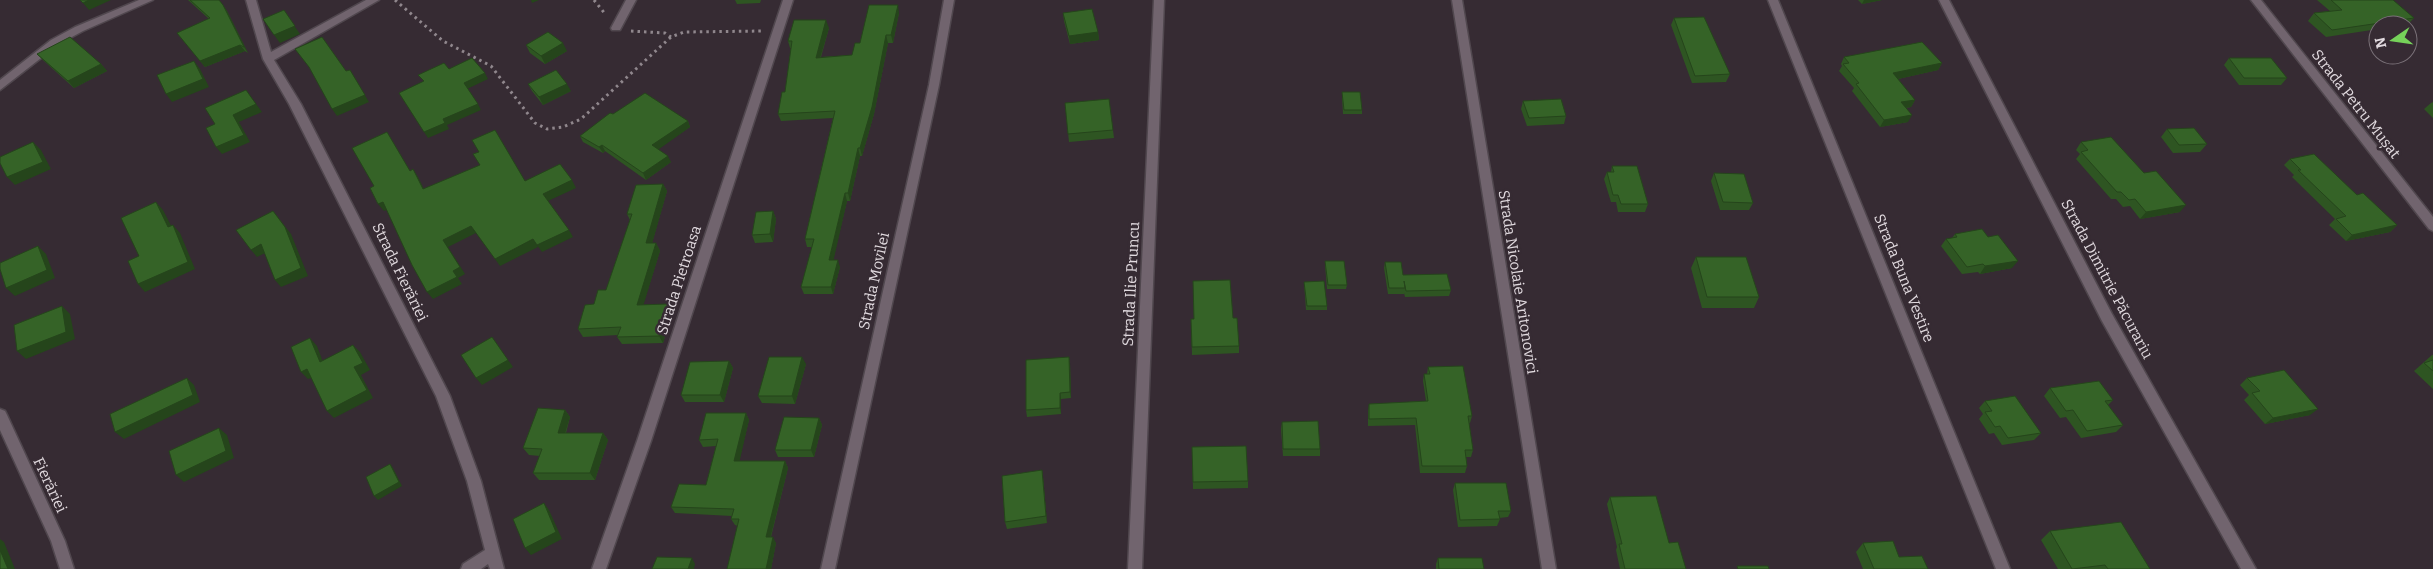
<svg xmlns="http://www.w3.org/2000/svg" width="2433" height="569" viewBox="0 0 2433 569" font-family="Bitter,serif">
<rect width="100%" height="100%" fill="#362b33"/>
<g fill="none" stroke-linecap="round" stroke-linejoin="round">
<!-- minor casing -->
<g stroke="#50474e" stroke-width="3">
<path id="minor" d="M139,0H153L83,31L59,44L0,90V80L51,40L75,27Z
M246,0H256L271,52L366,0H379L274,60L301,104L450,396L481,481L504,569H490L488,564L481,569H461L463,564L485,550L467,481L436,396L289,104L263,59Z
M626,0H636L620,30H612L611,28Z
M783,0H793L651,441L606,569H592L637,441Z
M944,0H954L939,85L835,569H821L929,85Z
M1154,0H1164L1142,569H1128Z
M1452,0H1462L1556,569H1542Z
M1768,0H1778L2010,569H1996Z
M1939,0H1949L2112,314L2256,569H2241L2102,321Z
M2251,0H2261L2433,217V231L2429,229Z
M0,409L5,411L7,415L65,541L74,569H60L51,541L0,430Z"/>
</g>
<!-- path -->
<path stroke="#90878d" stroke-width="3" stroke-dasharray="2.5 4" stroke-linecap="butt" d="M395,0L443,41L491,66L535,123L547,129L563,127L581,119L671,37L684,32L762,31
M594,0L606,15
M631,31L665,33L671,37"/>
<!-- minor -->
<use href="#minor" fill="#71646e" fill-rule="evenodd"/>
</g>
<!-- wall -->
<path fill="#2e5522" d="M188,0H219L227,11L248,53L245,51L205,67L177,33L209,19Z
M735,0H761L760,3L737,4Z
M1858,0H1882L1862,4Z
M2317,0H2393L2414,18L2407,25H2378V29L2326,37L2308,21L2314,13L2330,11Z
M899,13L893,43H888L874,114L862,156H860L850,201H847L833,260L840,267L833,294H804L801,287L812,247H807L805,239L833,118L781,121L778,114L785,92L791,48H790L788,41L829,28L821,57L852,55L860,43Z
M1063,13L1098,32L1099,40L1070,44L1064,21Z
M1674,18L1730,74L1726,82L1692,83L1671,25Z
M526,45L567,51L545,64L530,53Z
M37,54L101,64L107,71L74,88L44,61Z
M1844,57L1942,63L1938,70L1898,79L1915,100L1911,107L1906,108L1908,122L1880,127L1852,91L1854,88L1839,71L1842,66L1841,64Z
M2229,58L2287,78L2281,85H2239L2224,65Z
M528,84L571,91L543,105L532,91Z
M1342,92L1362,110V114H1343L1342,96Z
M1523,101L1566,116L1564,124L1527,126L1521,109Z
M2433,102V118L2424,109L2431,103Z
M1065,103L1113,130L1114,138L1069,142Z
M613,114L688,121L690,127L658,149L671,162L646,180L605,151L603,153L583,142L580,136Z
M2167,129L2207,144L2200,152L2173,153L2161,137Z
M2081,142L2180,212L2140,219L2130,206L2123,207L2116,199H2111L2076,159L2080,154L2076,150Z
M2290,159L2357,195L2397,225L2390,232L2346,241L2329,225L2335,219L2292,177L2294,175L2284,165Z
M1612,166L1648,204L1645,212H1618L1616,202H1611L1604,179L1607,172H1611Z
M1714,173L1753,203L1749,210H1720L1711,181Z
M663,184L667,191L652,243H656L660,251L643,305L668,304L672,312L663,343L622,344L617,337L618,335L583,337L578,329L594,304L606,290L630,220L627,214Z
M773,211L776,219L773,242L755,243L752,235Z
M1955,234L1988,237L2012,268L1980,274L1978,272L1962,274L1941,246L1946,239L1952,238Z
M1696,257L1759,297L1754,308H1702L1691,268Z
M1325,261L1347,285L1346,289H1327L1325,265Z
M1385,262L1403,275L1451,290L1449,296L1405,297L1404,293V294H1388L1384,268Z
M1304,282L1327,306V310H1306Z
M1233,318L1239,346V353L1192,355L1191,319Z
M2432,355H2433V389L2414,371Z
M729,361L733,368L724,402H685L681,395Z
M1070,363L1071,398L1061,399V414L1027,417L1026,410Z
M806,364L795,404L762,403L758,396Z
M1428,367L1472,416L1470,423H1469L1473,450L1471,457H1466L1467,466L1465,473H1420L1415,425L1368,426V411L1369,404L1426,401L1423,381L1424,374H1427Z
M2247,378L2310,415L2265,424L2244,400L2249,395L2240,385Z
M2050,388L2113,400L2108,405L2123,425L2116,432L2081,438L2066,417L2060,418L2044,396Z
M1985,401L2041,433L2034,440L2002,445L1994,433L1989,434L1979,419L1983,414L1979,408Z
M565,410L570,417L566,433H603L608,440L595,480H539L533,473L540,456L529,455L523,448Z
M746,413L749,420L739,461H785L788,468L771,537L776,543L771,569H727L738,526L735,525L731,519L732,516L675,513L671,507L706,485L716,446L703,447L699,440Z
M819,418L822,425L814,457H778L775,450Z
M1282,422L1320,449V456H1283L1281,429Z
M1192,447L1248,481V488L1193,489Z
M1042,470L1043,477L1047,523L1007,529L1005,522Z
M1455,483L1511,511L1508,517L1499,518L1500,519L1497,526L1458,527L1453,490Z
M1610,497L1686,569H1620L1616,550L1617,547L1607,504Z
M2050,531L2150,569H2058L2041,540Z
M1863,543L1899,557L1928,569H1863L1856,552Z
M1438,558L1484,569H1436V564Z"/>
<!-- shaded-wall -->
<path fill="#25451b" d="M89,0H111L89,10L83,3Z
M531,0H539L532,3Z
M1864,0H1882L1862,4Z
M223,5L227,11L248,53L244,47Z
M898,5L899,13L893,43L891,35Z
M289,18L300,34L280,43L274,35Z
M826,20L829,28L818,65L816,58Z
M1098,32L1099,40L1070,44L1069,36Z
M886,35L888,43L874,114L862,156L860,148Z
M563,43L567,51L545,64L541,56Z
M240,45L245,51L205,67L200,61Z
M194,61L200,69L209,87L172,102L166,94Z
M1942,63L1938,70L1889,81L1893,73Z
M101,64L107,71L74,88L68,81Z
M350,70L369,102L337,116L332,109Z
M485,73L488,79L467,89L464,83Z
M567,84L571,91L543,105L539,97Z
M246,90L262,112L239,122L250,142L222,154L216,147Z
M1915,100L1911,107L1897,109L1901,102Z
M478,104L481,110L447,125L449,129L428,138L424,132L443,119Z
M1912,115L1908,122L1880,127L1884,120Z
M688,121L690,127L655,152L652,145Z
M33,142L41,150L51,169L15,185L7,177Z
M602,145L605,151L603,153L599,147Z
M858,148L860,156L850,201L848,193Z
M668,156L671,162L646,180L643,173Z
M413,169L418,177L428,197L423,189Z
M572,180L576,188L548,201L543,194Z
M663,184L667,191L650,251L646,243Z
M845,193L847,201L832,267L829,260Z
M156,202L163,210L176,235L168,227Z
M383,202L388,209L384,211L378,204Z
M2186,205L2180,212L2140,219L2146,212Z
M273,211L291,234L308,276L281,287L275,280Z
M773,211L776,219L773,242L770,234Z
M173,225L180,233L195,269L145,292L138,284Z
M2397,225L2390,232L2346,241L2352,235Z
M471,226L476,233L448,247L465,274L458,278L462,284L433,299L427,292L443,240Z
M569,230L573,237L542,252L537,245Z
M533,239L538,247L500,266L495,259Z
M656,243L660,251L641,313L637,305Z
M261,244L267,252L257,257L251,250Z
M38,246L46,254L55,278L15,296L6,288Z
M838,260L840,267L833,294L831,287Z
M2018,261L2012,268L1980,274L1985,266Z
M668,304L672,312L663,343L659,336Z
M62,306L70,314L75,339L26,359L17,351Z
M492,337L513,367L482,385L476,378Z
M310,338L317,346L326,370L320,362Z
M353,345L360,352L370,370L361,375L373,398L334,418L327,411L354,367Z
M802,357L806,364L795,404L792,396Z
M1069,357L1070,363L1071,398L1070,392Z
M729,361L733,368L724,402L720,395Z
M307,369L314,377L308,379L301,372Z
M187,378L194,385L200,402L124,439L115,432Z
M1060,393L1061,399V414L1060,408Z
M2318,409L2310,415L2265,424L2273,418Z
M565,410L570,417L563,440L558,433Z
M746,413L749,420L738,468L734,461Z
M819,418L822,425L814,457L811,450Z
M219,428L227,435L234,458L184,482L176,475Z
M603,433L608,440L595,480L590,473Z
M785,461L788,468L769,543L766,537Z
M390,464L393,468L402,486L378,500L374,496Z
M1042,470L1043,477L1047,523L1046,516Z
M544,503L549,510L562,539L531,555L525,548Z
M773,537L776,543L771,569H766Z
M0,539L4,542L15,569H8L0,550Z
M692,558L695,564L694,569H688Z"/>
<!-- building -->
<path fill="#356327" stroke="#25451b" d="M80,0H89L83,3Z
M190,0H219L223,5L244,47L240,45L200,61L177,33L210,18Z
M2331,0H2393L2414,18L2332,30L2314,13L2342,10Z
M869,5H898L891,35H886L872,107L860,148H858L848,193H845L829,260H838L831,287H801L814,239H805L835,111L778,114L782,92H785L792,41H788L794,20H826L816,58L852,55L855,43H860Z
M1092,9L1098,32L1069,36L1063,13Z
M284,10L295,26L274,35L263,19Z
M1704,17L1730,74L1695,76L1674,18Z
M548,32L563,43L541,56L526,45Z
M70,37L101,64L68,81L37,54Z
M322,37L346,71L350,70L365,95L332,109L309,67L295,49Z
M1922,42L1942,63L1893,73L1915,100L1901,102L1912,115L1884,120L1856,84L1859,83L1843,64L1849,63L1844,57Z
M472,58L485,73L464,83L478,104L443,119L445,123L424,132L399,93L424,81L418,75L444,63L449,69Z
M2229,58H2271L2287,78H2244Z
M194,61L203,79L166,94L157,75Z
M556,70L567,84L539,97L528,84Z
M246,90L256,104L233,115L244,135L216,147L206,128L215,124L205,108Z
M1342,92H1360L1362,110H1344Z
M645,93L688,121L652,145L668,156L643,173L602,145L599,147L580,136L610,113L613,114Z
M1109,99L1113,130L1068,134L1065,103Z
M1561,99L1566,116L1529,118L1523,101Z
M2194,128L2207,144L2179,145L2167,129Z
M495,130L525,181L560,164L572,180L543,194L569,230L537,245L533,239L495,259L471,226L443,240L460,267L453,271L457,277L427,292L412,265L383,202L378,204L370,188L374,186L352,148L387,132L410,171L413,169L423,189L480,165L473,154L479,152L472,140Z
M2111,137L2144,173L2156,171L2186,205L2146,212L2135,199L2129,200L2121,192H2117L2081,152L2088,150L2081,142Z
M33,142L43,162L7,177L0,163V157Z
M2314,154L2357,195L2363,193L2397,225L2352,235L2336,219L2346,216L2298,170H2301L2290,159Z
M1612,166H1637L1648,204H1621L1618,195H1613L1607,172H1614Z
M1714,173L1744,174L1753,203L1723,202Z
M663,184L646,243H656L637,305L668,304L659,336L617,337L621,327L578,329L585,305L594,304L598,290H606L632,214H627L636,185Z
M156,202L168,227L173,225L188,262L138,284L128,261L139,256L121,218Z
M273,211L285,227L301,268L275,280L261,244L251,250L236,230Z
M773,211L770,234L752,235L756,212Z
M1982,229L1988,237L1998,235L2018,261L1985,266L1983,264L1967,267L1946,239L1957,237L1955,234Z
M38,246L47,270L6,288L0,269V263Z
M1696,257H1746L1759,297H1707Z
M1325,261H1344L1347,285H1328Z
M1385,262H1401L1403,275L1447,274L1451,290L1406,291L1404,281L1405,288H1389Z
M1230,280L1233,318H1237L1239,346L1192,347L1191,319H1194L1193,281Z
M1324,281L1327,306H1307L1304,282Z
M62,306L66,332L17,351L14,325Z
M492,337L508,360L476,378L461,355Z
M310,338L320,362L353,345L363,363L354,367L367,390L327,411L307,369L301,372L291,347Z
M769,357H802L792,396H758Z
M1069,357L1070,392L1060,393V408L1026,410V360Z
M2433,360V371L2424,363Z
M729,361L720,395H681L690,362Z
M1463,366L1472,416H1468L1473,450H1465L1467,466H1422L1416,418L1369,419V404L1428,401L1424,374H1430L1428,367Z
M2284,370L2318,409L2273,418L2252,393L2260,391L2247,378Z
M187,378L193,395L115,432L110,414Z
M2099,381L2113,400L2105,401L2123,425L2087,431L2073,410L2066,411L2050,388Z
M2015,396L2041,433L2008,438L2000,426L1995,427L1985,412L1992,411L1985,401Z
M538,408L565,410L558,433H603L590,473H533L542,449L523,448Z
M706,413H746L734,461H785L766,537H773L766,569H727L739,519H731L734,509L671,507L679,484L706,485L718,439L699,440Z
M784,417L819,418L811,450H775Z
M1318,421L1320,449H1283L1282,422Z
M219,428L226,451L176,475L169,451Z
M1246,446L1248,481L1193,482L1192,447Z
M390,464L399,482L374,496L366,477Z
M1042,470L1046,516L1005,522L1002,476Z
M1455,483H1506L1511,511H1498L1500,519L1460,520Z
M1656,496L1669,543L1678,542L1686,569H1625L1619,544H1622L1610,497Z
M544,503L556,532L525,548L513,519Z
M2121,522L2150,569H2108L2105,565L2072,569L2050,531Z
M1893,541L1899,557L1922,556L1928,569H1874L1863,543Z
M0,550L8,569H0Z
M657,557L692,558L688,569H652Z
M1438,558H1482L1484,569H1439Z
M1737,566H1768L1769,569H1738Z"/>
<g text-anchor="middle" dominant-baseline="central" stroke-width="5" stroke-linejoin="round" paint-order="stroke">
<!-- street labels -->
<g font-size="15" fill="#e1dadf" stroke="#362b33">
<text transform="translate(2356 104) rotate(52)">Strada Petru Mușat</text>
<text transform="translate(400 272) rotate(64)">Strada Fierăriei</text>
<text transform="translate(1904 278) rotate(68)">Strada Buna Vestire</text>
<text transform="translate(2107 279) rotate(62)">Strada Dimitrie Păcurariu</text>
<text transform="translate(679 280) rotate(-72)">Strada Pietroasa</text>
<text transform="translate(874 281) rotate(-78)">Strada Movilei</text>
<text transform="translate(1518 282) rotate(81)">Strada Nicolaie Aritonovici</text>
<text transform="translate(1131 284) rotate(-87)">Strada Ilie Pruncu</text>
<text transform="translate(50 485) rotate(65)">Fierăriei</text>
</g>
</g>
<!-- north arrow -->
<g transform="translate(2393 40) rotate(257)"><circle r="24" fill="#362b33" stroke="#7a7178"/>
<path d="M0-4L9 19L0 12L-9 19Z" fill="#76d25a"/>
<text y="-8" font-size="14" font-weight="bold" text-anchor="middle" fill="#e1dadf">N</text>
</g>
</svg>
